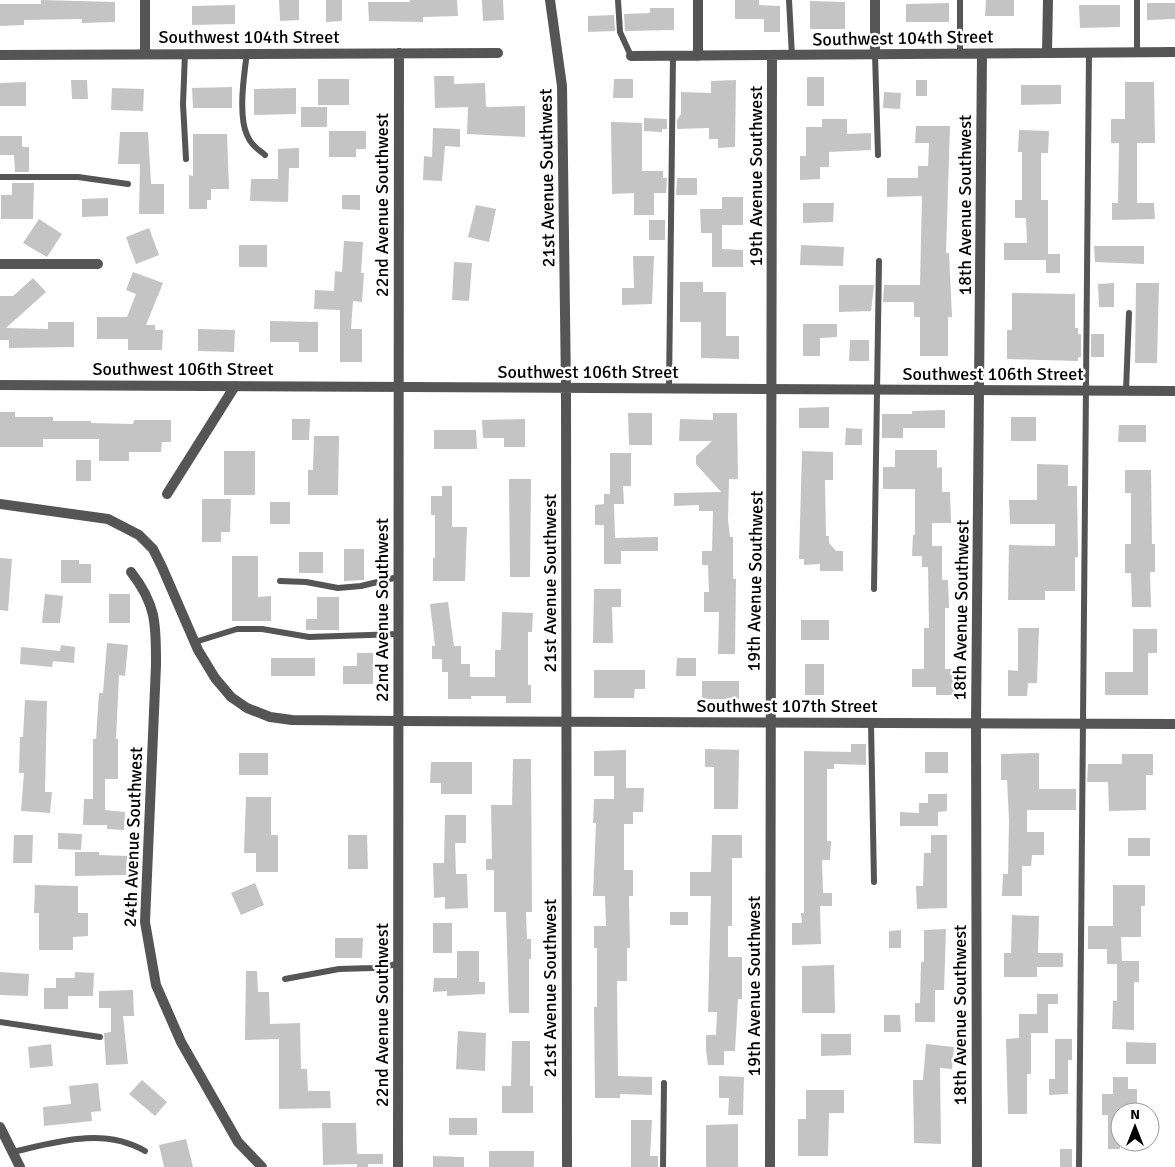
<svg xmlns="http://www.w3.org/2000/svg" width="1175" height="1167" viewBox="0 0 1175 1167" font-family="Signika,sans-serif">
<rect width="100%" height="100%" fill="#fff"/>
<!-- building -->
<path fill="#c4c4c4" d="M41,0L115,2V22L82,23V19L24,20V25L0,26V4H41Z
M279,0H299V20L280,21Z
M326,0H342V21L326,22Z
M410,0H457L458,16L423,17V22L369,21L368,2H410Z
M482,0H503L504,20L483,21Z
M735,0H759V5L780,6V32H764V19H735Z
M986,0H1014V16H985Z
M810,1L845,2V29H810Z
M949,3V22H906V4Z
M1147,3H1175V19L1147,20Z
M235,5V24L192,25V6Z
M1079,5H1120V27L1080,28Z
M650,8H674V30L625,31L624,14L650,13Z
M614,15L615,31L588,32V16Z
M434,76H454V84L485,83L486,107L525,106V137L467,134L468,107L435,108Z
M807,77H824V106H807Z
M318,79H349V105H318Z
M614,79H633V98H613Z
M71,80H87L88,99H72Z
M736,80L735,147L718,148V139H709V128L677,129V120L681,114V92L711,93V81Z
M916,80H927V96H916Z
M26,82V106H0V83Z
M1125,82H1154L1155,143H1137V203H1154L1155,219L1112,220V203H1118L1119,143H1111V119H1125Z
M1021,85H1061V104L1021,105Z
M232,87V108H193L192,88Z
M112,88L144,89L143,111L111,110Z
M296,88V114L254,115V89Z
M884,92L901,93L900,109L883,108Z
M301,107H327V127H301Z
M644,118L667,119V129H662V132L644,131Z
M822,119H847V134L871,133V150L829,152V167H820V179L800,180V156H806V127H822Z
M611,122L642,123V171H663V178H667L666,193H654V215H634V193L612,194Z
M916,126H950L946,253H949L952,317H948V356H920V317H914V302H883L884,285H920L922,196L887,197V178H918V166H928L929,143H915Z
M433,128L460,129V147L445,146L442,181L423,180L424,156L432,157Z
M1019,130L1049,131L1048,153H1041V200H1048V254H1060V273H1046V260H1004V243H1027L1026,218H1015V200H1022V152H1018Z
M329,131H366V149H356V157H329Z
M120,132H148L151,184H164V214H139L140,164H118Z
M193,134H227L229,189H211V200H207V209H189V175L193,176Z
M0,136H22V147H29V172H15L14,155H0Z
M299,148V168H289L288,202L250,201L251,179H278V149Z
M677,178H697V195H676Z
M12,183H34L33,219H1V195H12Z
M342,195H360V210L342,209Z
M722,197H743V225H722V249L743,250V267H712V233H701L700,209H722Z
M108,198V216L82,217V199Z
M803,203H834L833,222L803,223Z
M476,205L496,209L489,242L468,237Z
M39,219L62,234L47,257L23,243Z
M649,220H665V240H649Z
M149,228L159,255L136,264L126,237Z
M344,241L363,242L361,273H364L362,302L353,301L351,329H362V362H340V310L314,309L315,290L334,291L335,271L342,272Z
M239,245H267V267H239Z
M801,245L844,247L843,266L800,265Z
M1094,246H1144V264L1095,262Z
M633,256H654L652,304L622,305V288H634Z
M454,262L472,263L469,301L452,300Z
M133,272L163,283L146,325H155V330H163L162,350H128V339H97V317H127L136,294L126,290Z
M33,278L46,292L6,328L48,329V322H74V347L9,348V340H0V296H13Z
M680,282H703V292H726V336H739V359L701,358V322H680Z
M1114,283V307H1099L1098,284Z
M1136,283H1159L1157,363H1135Z
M839,285H874L871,311L839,312Z
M1012,293L1075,294V328H1078V334H1081V357H1078V361L1007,359V330H1012Z
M270,321L318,322V352H299V342H270Z
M803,324H837V337L820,338V356H803Z
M198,329L235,330L234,352L198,351Z
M1091,334H1104V357H1091Z
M850,340H869V361H849Z
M829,407V428H799V408Z
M945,410V428H903V438H882V414H912V411Z
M0,412H15V417H53V421H91V423L133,424L134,420H171V442H162L161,452H129V461H99V439H43V447H0Z
M628,413H652V445H629Z
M713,413H737L738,479H729L728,520L730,537H733V579H736L735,654H718L719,612H704V592H709L708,565H702V551H712L713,511H699V505L674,506V493L721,492L696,464V456L712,441H679L680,419L713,420Z
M1011,417H1036V441H1011Z
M292,419H310L309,440H292Z
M525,419V447H504V438H483L482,420Z
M1119,425H1146V442H1118Z
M846,428L862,429V445H845Z
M434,430H476L477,449H434Z
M314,436H339L338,495H308V470H313Z
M895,450H937V468L942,467V492H950L951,523H932V546H942V580H948L949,608H945V669H959V695H936V687H912V669H924V628H929L928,567H922V556H912L913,535H915V489H883V467H895Z
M224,451H255V495H224Z
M802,451L833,452V480H825L826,536H829V543L836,551H843V571H820V564L804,565V559H799Z
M610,453H631V486H623L624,504H614L615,538L658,537V551H621V564H604V525H595V505L604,504V494H610Z
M76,460H91V481H76Z
M1037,464L1068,465V486H1077L1078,557H1075V591H1045V600H1008L1009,545L1055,546V524H1010L1009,500H1037Z
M1125,470H1151L1152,544H1155V572H1150L1151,607H1132L1131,573H1125V544H1131V493H1125Z
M509,479H531L530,577H510Z
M442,486H452V527H467L465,581H433V558H435V515H431V496H442Z
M202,499H231L230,532H221V542H202Z
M270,502H290V524H270Z
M344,549H364V580L344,581Z
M299,552H323V573H299Z
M232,556H258V597L271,596V621H232Z
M0,558L12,559L8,611L0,610Z
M61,560H79V564H91V583H61Z
M594,589H621V607H612L613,643H593Z
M45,594L63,596L60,623H42Z
M109,594H130V623H109Z
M317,597H339V630H306V619H317Z
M448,602L454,646H461V664H470V677H495V650H501L502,612L533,613L532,632H528V685H531V703H506V696H471V699H448V672H442V659H432V646H435L430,604Z
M801,620H829V640H801Z
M1018,628H1039L1037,683H1028L1027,696H1008V670L1018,671Z
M1133,629H1157V653H1148V695H1105V672H1133Z
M107,643L128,645L125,676L119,675L116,739H118V779H105V810L125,812L124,830L107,829V825H83L84,799H93V739H96L99,693H103Z
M61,645L75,647L74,663L53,661L52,667L20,664L21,647L60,651Z
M357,653H373V684H343V666H357Z
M271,658H315V676H271Z
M677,658H696V676H676Z
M805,664H824V695H805Z
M594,670H645V689H635L634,698H594Z
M702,681H739V699H702Z
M25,700L47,701L45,792H52L50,813L21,811L24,773H19L20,737H23Z
M851,744H866V765L834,764V769H827V841H831L830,860H822L823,893H832V906H820L821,944L792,945V923H802L801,913H804V751L851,752Z
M705,749L739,750L738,809H714V767H705Z
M626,750V788H644L643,812H633V824H624V870H633V896H629L630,948H627V981H617L618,1076L652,1077V1095L620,1094V1098H595L594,1007H597V948H594V926H606L605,896H593L596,823H593L594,799H614V776H594V751Z
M925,752H948V773H925Z
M239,753H268V775H239Z
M1039,753V789H1076V810H1027V832H1044V855H1032L1031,866H1022V896H1002L1003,874H1008L1009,820L1007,780H1001V754Z
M1122,754H1153V775H1146V810L1109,811L1108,782H1087L1088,764H1122Z
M513,759H531L532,912H526L527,939H531V959H529V1013H509L506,912H494V870H486V859H492L491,805H512Z
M431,762H472V794H441V783H430Z
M928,794H947V811L938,812V826H900V812L919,813V803H928Z
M246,797H271V835H278V872H256V853H244Z
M445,815H466V843H455L456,874H467L468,908L445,909V897L434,898L433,863H444Z
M58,833L82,834L81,850L58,849Z
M14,835H33L32,863H13Z
M348,835H367L368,869H348Z
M712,835H742V858H732V926H728V957H742V999H738L735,1051H724V1065H708L706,1050V1035H716L717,1012H708L711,896H690V872H711Z
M931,835H947V908L917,909L916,886H923L924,853H931Z
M1128,838H1150V856H1128Z
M75,852H99V855L127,856L126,875L75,876Z
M255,883L264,905L241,915L231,893Z
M35,885L78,886V913H88V936L73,937V950H39V913H34Z
M1113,885H1145V906H1141V937H1121L1122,961H1139V982H1134V1030L1112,1029L1113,1001H1117V964H1107V949H1088V926H1113Z
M670,912H688V925H670Z
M1012,915L1039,916L1038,953H1063V967H1037V977H1004V953H1011Z
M433,923H452V953H433Z
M946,929L944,990H935V1022H915V1003H920L921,962H924V930Z
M901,930V948H889V931Z
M335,938H363L362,958H335Z
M457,951H479V982H485V994L447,996V991L433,992L434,978H457Z
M834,965L835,1013H802V966Z
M246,971H257L258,992H269L270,1024L300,1023L301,1069H307L308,1091H330L331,1108L279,1109V1039L245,1040Z
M0,972L29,974L28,996L0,995Z
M75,972L94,973L93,996H68V1009H44V988H56V978H75Z
M133,990L134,1016H123L128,1064L106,1065L104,1033L111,1032V1008H99V991Z
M1037,994H1058V1004H1048V1033H1031V1074H1027V1114H1008L1006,1039L1019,1038V1014H1037Z
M884,1015H900L901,1032H884Z
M458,1031L486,1033L485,1071L456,1069Z
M821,1034H851V1055L821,1056Z
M1055,1039H1072V1060H1068V1094L1049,1095V1079H1055Z
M512,1041H530V1086H533V1113H502V1086H511Z
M1126,1042L1156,1043V1064H1126Z
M51,1044L53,1066L30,1068L28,1047Z
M926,1044L954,1047L952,1069L940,1068L941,1144L914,1143L913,1080H923Z
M719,1076L744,1077L743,1115H728L729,1098H719Z
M1113,1077H1128V1089H1137V1112H1120V1149H1108V1115H1102V1094H1113Z
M142,1080L167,1102L155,1116L129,1094Z
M98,1083L101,1111L91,1112L92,1121L44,1126L43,1107L71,1104L69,1086Z
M806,1090H844V1113H829L828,1156H798V1119H806Z
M449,1118H477V1135H449Z
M631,1120H652L650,1156H658V1167H631Z
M322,1123H356L357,1154H383V1164H368V1167H357V1164L323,1165Z
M738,1124V1167H706V1125Z
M186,1139L193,1167H164L159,1145Z
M1060,1149H1072V1167H1060Z
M489,1151H534V1167H489Z
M433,1156L464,1157V1167H433Z"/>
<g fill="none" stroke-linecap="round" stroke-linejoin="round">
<!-- service -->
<path stroke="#555" stroke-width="6" d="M618,0L620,32L631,56
M789,0L792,56
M960,0V54
M1137,52V0
M185,53L183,104L186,159
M247,53C244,74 238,116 247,135C251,145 258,149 265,155
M875,54L878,155
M0,177H78L128,184
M669,388L673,56
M1126,391L1129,313
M280,581L306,582L338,588L361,586L398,577
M874,589L879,261
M195,642L237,629H262L309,637L399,634
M871,723L874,882
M285,979L339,969L373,968L399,964
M0,1022L100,1037
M13,1152C56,1142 103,1127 145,1151
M663,1167L664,1083
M1079,1167L1089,52"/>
<!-- minor -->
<path stroke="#555" stroke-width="10" d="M145,0V53
M550,0L562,86L566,388
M875,0V54
M1047,53L1048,0
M0,55L498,53
M631,56L1175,52
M698,56V0
M0,264H98
M167,494L235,386
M131,572C157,605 156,626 156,665L145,922L156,985L181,1042L238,1142L262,1167
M0,1127L20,1167
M398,1167L399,53
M770,1167L772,56
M977,1167L976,723L982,54"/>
<!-- tertiary -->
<path stroke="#555" stroke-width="10" d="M0,385L1175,391
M566,388L567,1167
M0,504L108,519L139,535L153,549L162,567L198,650L215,678L231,697L247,708L270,717L292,720L399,721L1175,724"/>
</g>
<g text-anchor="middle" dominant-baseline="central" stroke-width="5" stroke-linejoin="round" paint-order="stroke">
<!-- street labels -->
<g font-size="18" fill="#000" stroke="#fff">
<text x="249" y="37">Southwest 104th Street</text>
<text transform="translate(903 38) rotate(-1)">Southwest 104th Street</text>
<text transform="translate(756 176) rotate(-90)">19th Avenue Southwest</text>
<text transform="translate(547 178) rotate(-91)">21st Avenue Southwest</text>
<text transform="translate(382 205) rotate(-90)">22nd Avenue Southwest</text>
<text transform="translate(965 205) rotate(-90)">18th Avenue Southwest</text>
<text x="183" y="369">Southwest 106th Street</text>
<text x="588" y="372">Southwest 106th Street</text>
<text x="993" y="374">Southwest 106th Street</text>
<text transform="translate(755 581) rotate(-89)">19th Avenue Southwest</text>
<text transform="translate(550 583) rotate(-90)">21st Avenue Southwest</text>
<text transform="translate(382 610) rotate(-90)">22nd Avenue Southwest</text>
<text transform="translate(961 610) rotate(-89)">18th Avenue Southwest</text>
<text x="787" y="706">Southwest 107th Street</text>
<text transform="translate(133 837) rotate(-88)">24th Avenue Southwest</text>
<text transform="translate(754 986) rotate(-90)">19th Avenue Southwest</text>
<text transform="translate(550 988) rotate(-90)">21st Avenue Southwest</text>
<text transform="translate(382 1015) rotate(-90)">22nd Avenue Southwest</text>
<text transform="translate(960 1015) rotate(-90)">18th Avenue Southwest</text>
</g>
</g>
<!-- north arrow -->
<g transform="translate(1135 1127)"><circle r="24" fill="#ffffff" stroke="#999999"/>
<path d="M0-4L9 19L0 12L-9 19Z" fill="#000000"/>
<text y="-8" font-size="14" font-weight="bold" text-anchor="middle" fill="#000000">N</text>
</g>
</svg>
